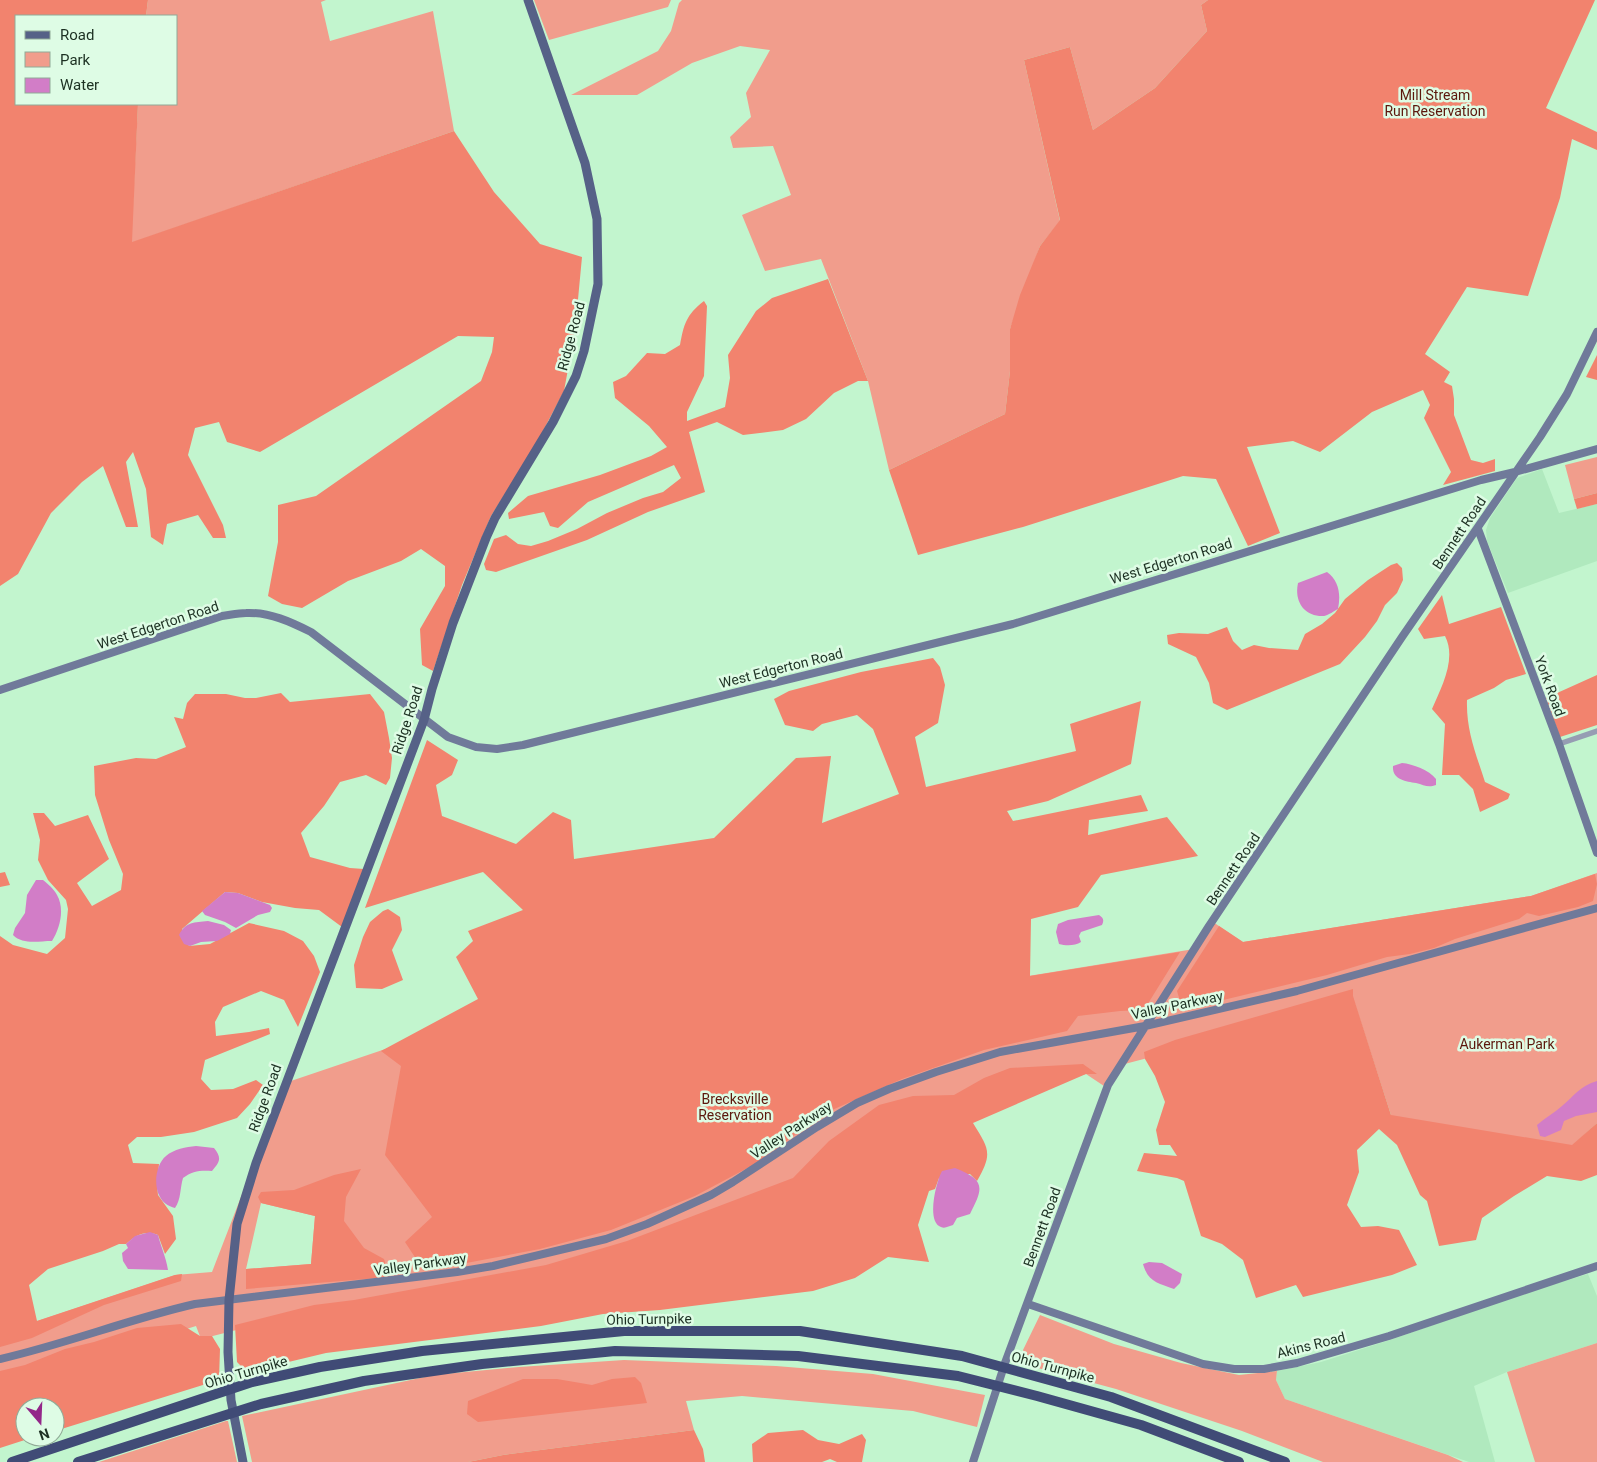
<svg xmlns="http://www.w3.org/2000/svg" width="1597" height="1462" viewBox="0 0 1597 1462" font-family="Roboto,sans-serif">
<rect width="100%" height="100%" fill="#c2f5ce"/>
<!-- built -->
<path fill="#b0e9be" d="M1542,469L1559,513L1597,504V561L1508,593L1487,541L1486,530L1490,518L1517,478Z
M1588,1274L1597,1296V1343L1507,1372L1474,1386L1495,1462H1469L1285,1399L1276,1380L1277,1371L1321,1362L1390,1340L1531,1291Z"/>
<!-- green -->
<path fill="#f19d8c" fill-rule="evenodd" d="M148,0H326L321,2L330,41L433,11L454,131L131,243L138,104H176V16H146Z
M534,0H671L668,7L549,40Z
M682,0H1208L1201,5L1207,31L1155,88L1093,130L1070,47L1024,60L1060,221L1040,246L1010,329V371L1005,414L889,470L868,381L821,259L765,271L742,215L791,195L773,146L733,148L730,137L751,117L746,93L770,50L740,46L692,63L637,95H571L658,51L671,31L679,3Z
M1597,457V493L1574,499L1565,465Z
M1597,873V1123L1572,1146L1434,1193L1391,1115L1355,1004L1117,1066L1104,1086L1086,1074L1046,1085L965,1111L877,1230L256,1325L201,1339L196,1326L0,1388V1322L37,1321L175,1275L212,1272L285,1083L542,996L882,1000L1194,949L1213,922L1243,942L1531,896ZM261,1203L315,1216L311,1264L246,1269Z
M1040,1315L1114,1344L1181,1363L1239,1375L1277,1371L1276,1380L1285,1399L1448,1455L1463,1462H1323L1242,1431L1116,1389L1023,1364V1350Z
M1597,1343V1462H1535L1507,1372Z
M624,1360L776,1366L873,1374L985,1395L977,1427L913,1411L742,1396L686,1401L694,1430L503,1455L468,1462H252L242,1416L434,1375L519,1367Z
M228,1421L237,1462H99L226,1421Z"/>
<!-- forest -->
<path fill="#f2836e" d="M0,0H148L146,16H16V104H138L132,242L454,131L494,192L540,244L582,257L575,331L564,391L534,448L491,516L462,585L433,671L422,665L420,629L445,586V566L421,549L401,561L348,581L302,608L282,604L268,596L278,542V505L316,496L481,381L492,352L494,337L458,336L260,452L227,442L219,422L195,428L188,455L223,525L226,538H213L198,515L167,524L163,545L151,537L146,489L133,452L126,462L138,527H126L103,466L82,482L51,513L18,574L0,586Z
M1208,0H1595L1546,108L1597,132V150L1572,139L1560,198L1528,296L1467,287L1425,354L1450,372L1444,382L1452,386L1454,399V415L1471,460L1483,463L1495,459V471L1443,485L1451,472L1424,418L1430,405L1423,390L1372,412L1320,452L1293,441L1247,447L1280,533L1248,546L1216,479L1183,476L1023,527L918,555L889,470L1005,414L1010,371V329L1020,295L1040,246L1060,220L1024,60L1070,47L1093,130L1155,88L1207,31L1201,5Z
M828,279L868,381H858L834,393L806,419L783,430L743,435L717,422L689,432L705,492L648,512L587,540L496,572L486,570L484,564L494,539L506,535L518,544L531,546L548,541L577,529L607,513L643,498L663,492L681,478L674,465L588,502L558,528L550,526L544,512L509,519L508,513L528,496L600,475L651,456L667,447L649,426L615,398L613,382L626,376L647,353L665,354L680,345C684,324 686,315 704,301L707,306L704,376L687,412V421L725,407L730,378L728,355L756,311L772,298Z
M1597,355V380L1586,377Z
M1597,493V504L1577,509L1574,499Z
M1397,563L1402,568L1403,580L1397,593L1385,605L1377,621L1365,637L1340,664L1227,710L1213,703L1209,683L1196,657L1168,644L1167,635L1179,633L1208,634L1227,627L1233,641L1242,650L1254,645L1269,648L1298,650L1305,634L1322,624L1335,613L1345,599L1368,580L1391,565Z
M1442,595L1449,624L1501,607L1526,674L1506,680L1494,688L1467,700C1466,730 1476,754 1485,782L1510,794L1508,799L1480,812L1473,789L1459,775H1442L1445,724L1432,709C1441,688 1457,659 1445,636L1424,639L1418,629Z
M933,658L940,667L945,685L938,723L915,737L926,787L1076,751L1070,724L1141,701L1131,764L1048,801L1007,811L1013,821L1141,795L1148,811L1089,820L1088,835L1167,817L1198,856L1101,875L1078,907L1031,919L1030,976L1180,952L1144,1010L1120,1011L1078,1016L1067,1031L984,1050L902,1079L823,1114L755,1164L695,1196L611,1230L540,1249L424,1271L405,1242L432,1217L385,1155L401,1066L381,1051L478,999L456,957L473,941L468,931L523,910L483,872L365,908L427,740L458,760L452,775L436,785L442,816L516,844L553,812L571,820L574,859L714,838L796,758L831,756L822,823L899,794L873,729L857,715L822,724L813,731L785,725L774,699L789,691L861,672Z
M1597,675V725L1560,737L1546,698Z
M281,693L290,702L370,694L384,712L389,738L392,758L390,778L386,785L366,775L340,782L324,806L301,833L310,857L350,868L364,869L342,927L319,910L295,908L262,902L238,893L225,892L182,929L189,946L210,944L249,923L284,931L303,941L314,956L320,972L298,1027L284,1000L261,991L223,1007L215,1022L216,1036L249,1032L269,1028L270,1034L205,1060L201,1079L211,1090L233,1089L256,1080L263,1085L250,1104L237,1118L194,1132L161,1137H137L128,1145L133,1163L159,1164L157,1185L158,1195L173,1216L176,1239L165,1254L158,1235C145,1230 136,1235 126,1244H119L103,1251L48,1269L29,1285L37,1321L175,1275L182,1274L181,1281L104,1305L32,1338L0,1347V936L13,945L47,954L65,938L68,909L66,900L48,880L38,860L40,840L33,813H44L55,826L88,815L109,859L77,883L92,906L121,890L123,874L109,840L95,795L94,766L136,758L156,759L186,747L174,717L183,719L187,703L195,694H226L245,698H256Z
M5,872L10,885L0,887V873Z
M1595,874L1597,884L1593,901L1578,907L1539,916L1527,913L1519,919L1455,939L1434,948L1410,954L1387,957L1327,975L1190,1008L1181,1004L1177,991L1219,926L1243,942L1531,896Z
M388,909L400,917L402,930L392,950L403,980L382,989L356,988L354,965L363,937L370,922L383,911Z
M1353,989V996L1391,1115L1572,1145L1597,1123V1175L1581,1181L1547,1176L1514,1196L1482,1218L1476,1240L1439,1246L1427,1201L1420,1195L1397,1145L1379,1129L1357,1150L1359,1172L1347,1205L1361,1227L1378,1226L1399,1230L1417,1265L1392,1275L1303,1297L1296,1285L1256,1298L1243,1260L1222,1244L1201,1236L1184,1181L1177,1178L1137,1171L1144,1153L1177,1156L1170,1145H1159L1156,1130L1165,1102L1155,1076L1145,1059L1144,1052L1175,1040Z
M1083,1064L1097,1074H1086L973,1123C989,1149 993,1153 977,1181L970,1174L939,1178L935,1189L929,1191L918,1225L929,1262L888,1257L855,1278L813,1291L660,1310L603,1314L541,1326L326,1353L247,1372L237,1362L235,1325L314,1305L354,1300L546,1265L627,1241L793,1178L829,1141L879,1105L913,1096L954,1095L984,1078L1010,1068Z
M361,1169L346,1197L344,1221L364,1248L384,1259L390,1277L246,1289V1269L311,1264L315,1216L261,1203L258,1197L261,1192L294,1190L334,1175Z
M181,1324L200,1336H212L220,1349L219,1380L55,1431V1407H25V1437H34L0,1448V1371L25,1365L65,1349L94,1342L137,1328Z
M635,1377L641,1383L647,1403L478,1422L467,1414L468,1401L523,1379H557L592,1385L612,1379Z
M694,1430L703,1449L705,1462H468L503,1455Z
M803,1430L818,1440L839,1444L862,1434L866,1440L862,1462H837L830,1459L822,1462H753L752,1444L768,1433Z"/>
<!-- water -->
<path fill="#d27dc7" d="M1327,572C1339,581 1341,594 1338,609C1334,611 1329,615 1324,616C1304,617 1294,601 1298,583Z
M1402,763C1413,764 1429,770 1436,779V785C1428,788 1424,785 1416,783C1406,781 1392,780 1393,766Z
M36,880H43C48,884 54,889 57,895C65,909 60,928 52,941C38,941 23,945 13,935L15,928L25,913L27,895Z
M225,892L238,893L270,905L272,908L270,912L258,915L236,928L225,922L205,915L202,911Z
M1099,915C1104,918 1104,921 1102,925L1081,932L1079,936L1081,942C1075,946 1066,946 1059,944L1056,932L1058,924L1068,920Z
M208,921L224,925L231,930L230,934L217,941L201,942L190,946L184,944L179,935C186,921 194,923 208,921Z
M1597,1081V1112L1576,1116L1564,1121L1561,1130L1545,1137L1540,1136L1537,1125C1545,1118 1554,1113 1562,1106C1575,1095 1580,1086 1597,1081Z
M196,1146L214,1148C222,1158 220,1162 212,1171C201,1170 192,1171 183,1178C180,1188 181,1200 175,1208C168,1206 163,1203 160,1197C153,1185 156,1164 166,1156C174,1149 186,1147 196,1146Z
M955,1168C985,1180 984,1187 970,1214L957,1218L953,1225C949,1226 945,1229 941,1227C926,1222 936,1182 942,1171Z
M150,1232L158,1235C161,1247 166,1257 168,1270L128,1269L123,1261L122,1253L128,1248L126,1244L135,1236Z
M1149,1262L1162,1263L1182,1274L1180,1283L1174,1289C1158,1283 1148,1282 1143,1264Z"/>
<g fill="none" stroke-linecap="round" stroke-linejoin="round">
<!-- street -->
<path stroke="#969db3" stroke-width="5.5" d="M1559,744L1597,731"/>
<!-- secondary -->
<path stroke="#707a9a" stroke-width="8" d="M1478,529L1559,744L1597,853
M0,690L222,616C230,615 238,613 246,613C270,612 291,622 311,632L448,737L476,747L497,749L523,745L1013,624L1481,480L1515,472L1597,449
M1028,1304L1203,1364L1234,1369H1264L1297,1363L1389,1336L1597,1266
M0,1359C66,1344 129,1319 195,1304L457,1272L493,1266L606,1239L647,1224L711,1195L733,1182L817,1127L857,1103L889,1089L936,1072L1000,1052L1145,1026L1297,991L1597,908
M973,1462L1005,1363L1108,1085L1209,926L1402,637L1540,437L1567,394L1597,332"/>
<!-- primary -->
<path stroke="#566187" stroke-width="9" d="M243,1462L231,1400L228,1352L229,1300L237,1224L256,1163L424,720L432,689L453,623L486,538L495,518L553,422L576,376L584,351L598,284L597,219L585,163L528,0"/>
<!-- highway -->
<path stroke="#404b76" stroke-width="10" d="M12,1462L252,1382L320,1367L422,1351L624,1331H800L962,1356L1111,1397L1285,1462
M78,1462L261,1404L364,1381L482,1364L615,1351L798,1356L958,1376L1037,1396L1141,1425L1239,1462"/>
</g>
<g text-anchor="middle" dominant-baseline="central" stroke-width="5" stroke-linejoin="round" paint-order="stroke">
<!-- park labels -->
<g font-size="14" fill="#5c170c" stroke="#defce5">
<text x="1435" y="95">Mill Stream<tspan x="1435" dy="16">Run Reservation</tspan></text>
<text x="1507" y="1044">Aukerman Park</text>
<text x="735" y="1099">Brecksville<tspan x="735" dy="16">Reservation</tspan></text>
</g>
<!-- street labels -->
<g font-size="14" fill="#1c3022" stroke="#defce5">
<text transform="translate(571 336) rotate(-75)">Ridge Road</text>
<text transform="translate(1459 533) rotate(-56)">Bennett Road</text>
<text transform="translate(1171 561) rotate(-17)">West Edgerton Road</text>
<text transform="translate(158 625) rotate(-18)">West Edgerton Road</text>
<text transform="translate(781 668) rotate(-14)">West Edgerton Road</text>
<text transform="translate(1550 686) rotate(70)">York Road</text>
<text transform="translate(407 720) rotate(-72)">Ridge Road</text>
<text transform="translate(1233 869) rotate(-56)">Bennett Road</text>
<text transform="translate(1177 1005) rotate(-12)">Valley Parkway</text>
<text transform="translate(265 1098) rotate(-70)">Ridge Road</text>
<text transform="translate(791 1130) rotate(-33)">Valley Parkway</text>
<text transform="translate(1042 1227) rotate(-70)">Bennett Road</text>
<text transform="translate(420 1264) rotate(-8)">Valley Parkway</text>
<text transform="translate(649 1319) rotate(-1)">Ohio Turnpike</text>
<text transform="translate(1311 1345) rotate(-14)">Akins Road</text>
<text transform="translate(1053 1367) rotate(15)">Ohio Turnpike</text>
<text transform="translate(246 1372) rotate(-16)">Ohio Turnpike</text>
</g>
</g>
<!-- legend -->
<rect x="15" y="15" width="162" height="90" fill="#defce5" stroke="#90aa97"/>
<rect x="25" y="31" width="25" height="8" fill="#566187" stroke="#90aa97"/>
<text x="60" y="40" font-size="15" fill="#1c3022">Road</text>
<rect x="25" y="52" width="25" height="15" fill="#f19d8c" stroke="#90aa97"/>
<text x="60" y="65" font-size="15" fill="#1c3022">Park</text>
<rect x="25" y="78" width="25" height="15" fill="#d27dc7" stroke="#90aa97"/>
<text x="60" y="90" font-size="15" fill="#1c3022">Water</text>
<!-- north arrow -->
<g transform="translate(40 1422) rotate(161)"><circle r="24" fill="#defce5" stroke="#90aa97"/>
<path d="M0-4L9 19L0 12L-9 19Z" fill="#932789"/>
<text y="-8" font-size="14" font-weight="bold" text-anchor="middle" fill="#1c3022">N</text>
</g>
</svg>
